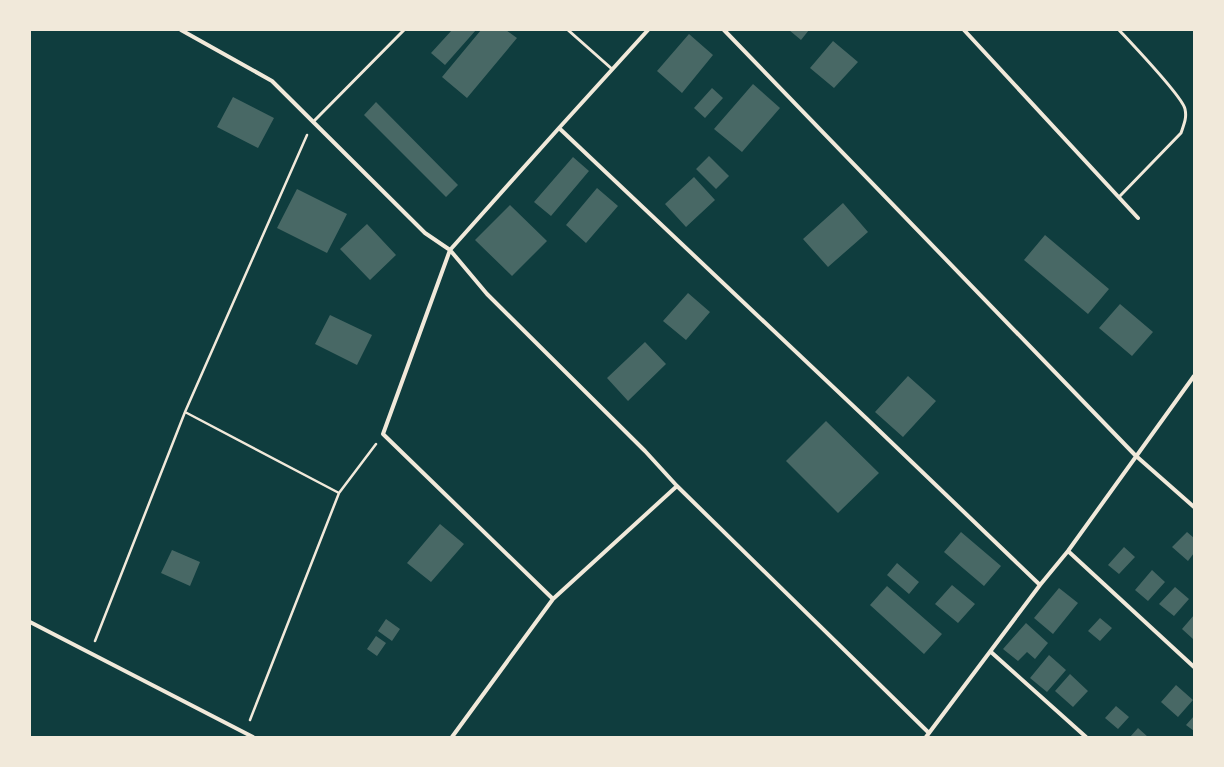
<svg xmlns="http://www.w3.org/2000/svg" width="1224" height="767" viewBox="0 0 1224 767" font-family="'Space Grotesk',sans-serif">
<rect width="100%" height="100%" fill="#0f3d3e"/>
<!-- building -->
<path fill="#486865" d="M452,30H476L445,65L431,53Z
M481,30H506L517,38L467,98L442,77Z
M789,30H809L801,40Z
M689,34L713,55L682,93L657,71Z
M833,41L858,62L834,88L810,68Z
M753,84L780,108L742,152L714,129Z
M712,88L723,98L705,118L694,108Z
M233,97L274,118L258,148L217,127Z
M376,102L458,185L446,197L364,115Z
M709,156L729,176L716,189L696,169Z
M573,157L589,171L551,216L534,202Z
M694,177L715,200L686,227L665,204Z
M597,188L618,206L586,243L566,225Z
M297,189L347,214L327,253L277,228Z
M843,203L868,232L828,267L803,239Z
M510,205L547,241L512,276L475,240Z
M367,224L396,255L370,280L340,249Z
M1045,235L1109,289L1088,314L1024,260Z
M688,293L710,312L686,340L663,321Z
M1120,304L1153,332L1132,356L1099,328Z
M330,315L372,335L357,365L315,344Z
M645,342L666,364L628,401L607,378Z
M908,376L936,401L903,437L875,412Z
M826,421L879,473L838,513L786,461Z
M440,524L464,544L431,582L407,563Z
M961,532L1001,566L984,586L944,552Z
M1187,532L1194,538V553L1188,561L1172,547Z
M1124,547L1135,557L1119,574L1108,565Z
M172,550L200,562L190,586L161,573Z
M897,563L919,582L909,594L887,575Z
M1152,570L1165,582L1148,601L1135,590Z
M952,585L975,604L958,623L935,604Z
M887,586L942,634L924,654L870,605Z
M1175,587L1189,599L1174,616L1159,604Z
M1059,588L1078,603L1053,634L1034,618Z
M1194,615V638L1193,639L1182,629Z
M1100,618L1112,628L1100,641L1088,631Z
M386,619L400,629L392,641L378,631Z
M1026,623L1048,643L1035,659L1027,652L1018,661L1003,649Z
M376,636L386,643L377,656L367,649Z
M1049,655L1066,670L1047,692L1030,678Z
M1070,674L1088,691L1073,707L1055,691Z
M1176,685L1193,700L1178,717L1161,702Z
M1116,706L1129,717L1118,729L1105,718Z
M1194,716V731L1186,725Z
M1138,728L1148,737H1130Z"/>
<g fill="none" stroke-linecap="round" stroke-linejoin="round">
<!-- path -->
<path stroke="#f1e9da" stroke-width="2.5" d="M185,412L339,493
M95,641L185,412L307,135
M250,720L339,493L376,444"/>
<!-- service -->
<path stroke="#f1e9da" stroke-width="3" d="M568,30L612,69
M313,122L404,30
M1119,197L1181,133C1184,124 1187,118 1185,109C1182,96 1131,43 1119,30"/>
<!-- minor -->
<path stroke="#f1e9da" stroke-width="4" d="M181,30L272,81L425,233L450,250L487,294L645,451L677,486L929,733
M648,30L559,128L867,419L1040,585
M724,30L1135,455L1194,507
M964,30L1138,218
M1068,551L1194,667
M553,599L383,434L450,250L559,128
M30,622L253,737
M991,652L1086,737
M452,737L553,599L677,486
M926,737L1040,585L1068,551L1194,376"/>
</g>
<!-- border -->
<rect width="1224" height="767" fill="none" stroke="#f1e9da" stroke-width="62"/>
</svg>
